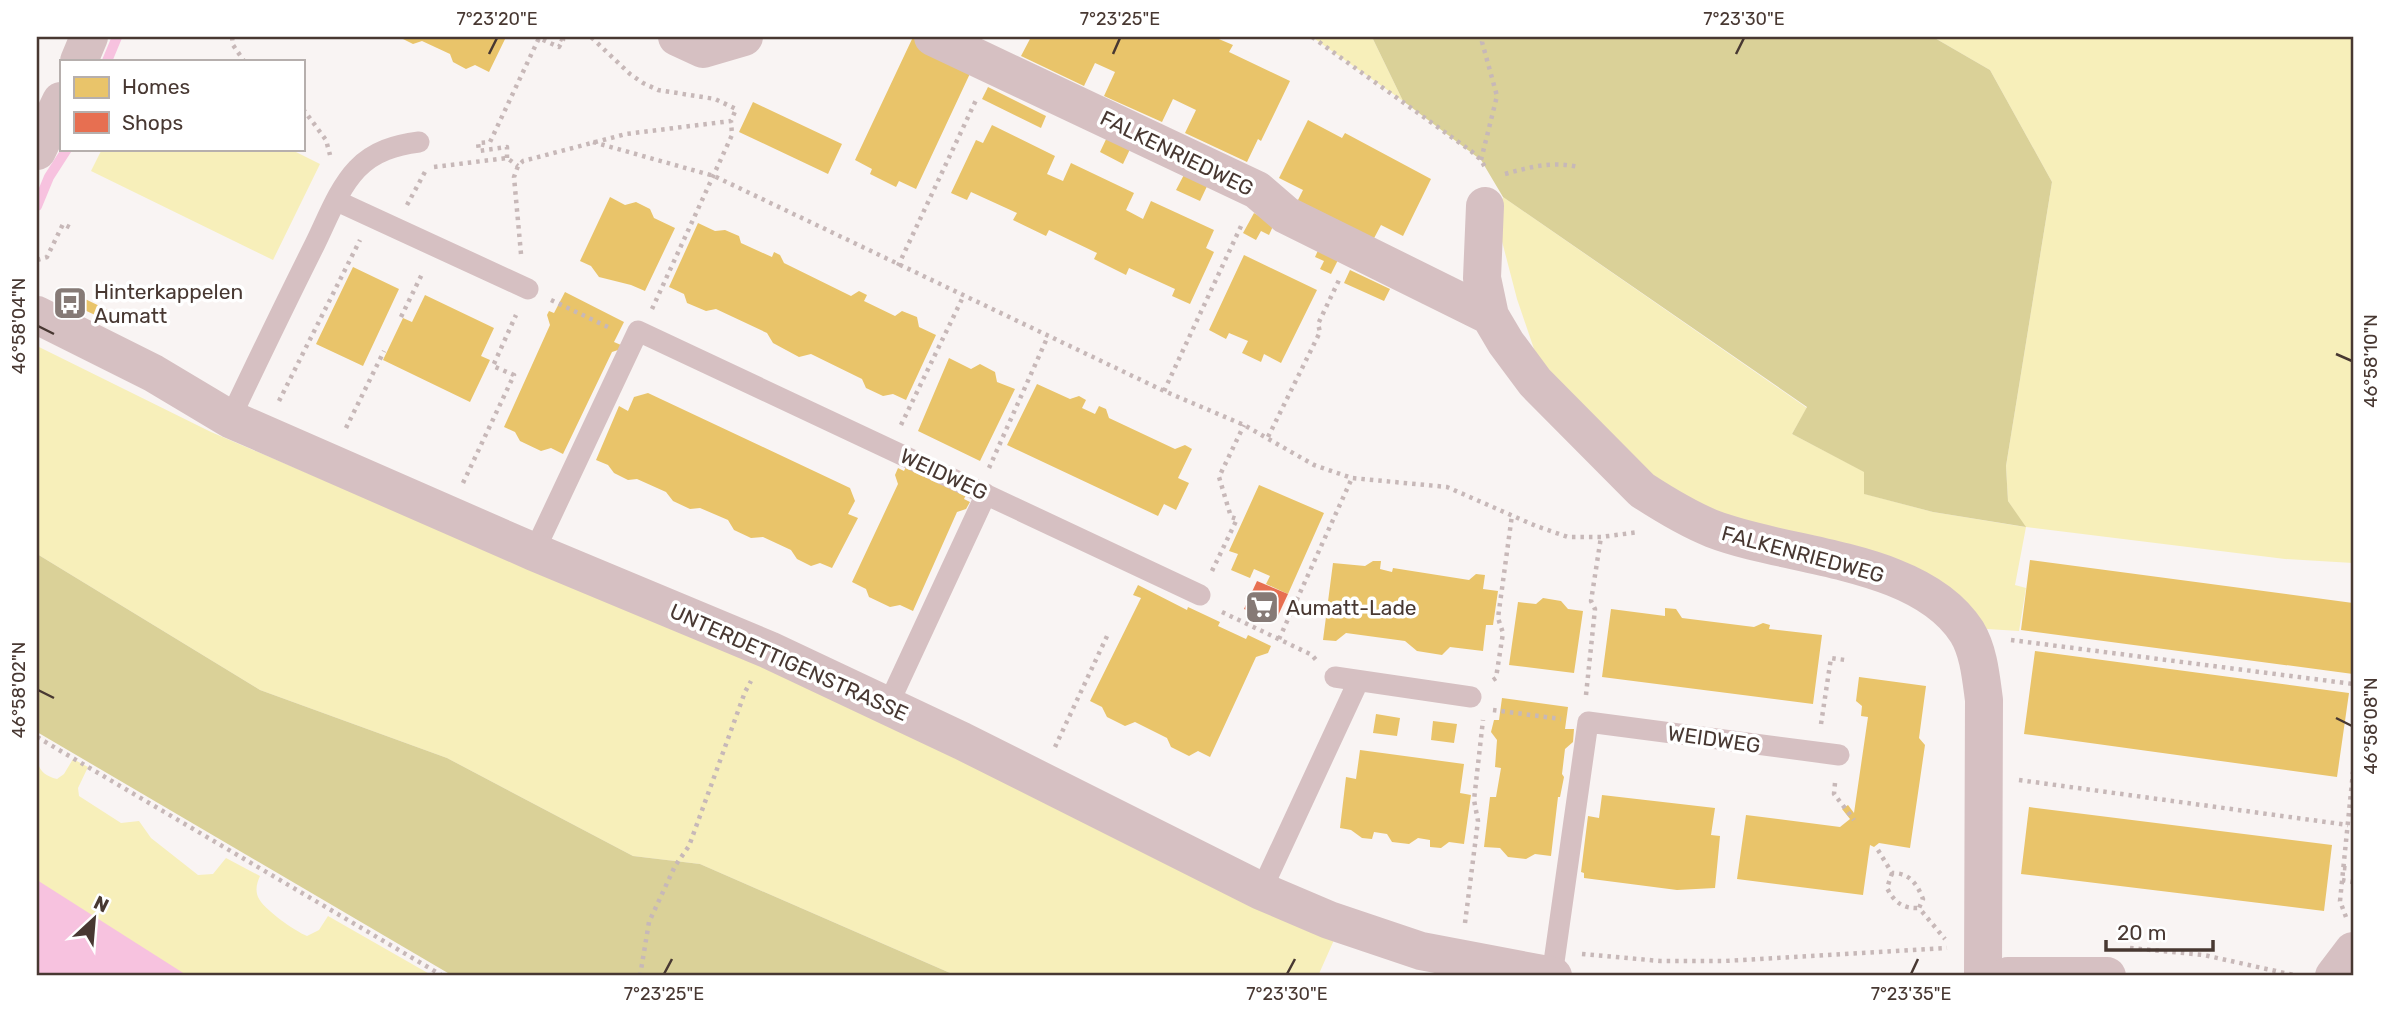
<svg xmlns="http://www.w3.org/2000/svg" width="2390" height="1013" viewBox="0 0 2390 1013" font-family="Rubik,sans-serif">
<rect width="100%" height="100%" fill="#f9f4f3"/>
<!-- green -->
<path fill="#f7efba" d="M1312,37H1372L1403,101Z
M1933,37H2353V563L2285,559L2026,527L2015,585L2026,588L2019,631L1987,629L1723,521L1668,495L1556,387L1534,349L1517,299L1497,222L1498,210L1503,197L1807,408L1792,434L1865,472V494L1933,512L2025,527L2008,501L2006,466L2052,182L1990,70Z
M102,149H290L320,164L273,260L91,171Z
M37,346L211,432L574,587L768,666L1334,940L1318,976H957L700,864L633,856L447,758L260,690L37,554Z
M37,759C39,771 45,776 57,779L64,774L73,759L88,767L78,788L79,796L121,823L139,821L151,838L198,875L213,874L226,858L260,876C257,883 255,889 258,897C263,909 295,931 307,936L319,930L328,916L433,976H37Z"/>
<!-- forest -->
<path fill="#dad198" d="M1372,37H1933L1990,70L2052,182L2006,466L2008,501L2026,527L1933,512L1864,494V472L1792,434L1807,407L1503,197L1481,160L1403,101Z
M37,554L260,690L447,758L633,856L700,864L957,976H453L37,732Z"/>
<!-- water -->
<path fill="#f7c2df" d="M37,880L188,976H37Z"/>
<!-- homes -->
<path fill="#e9c46a" d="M399,37H506L489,72L475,65L466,69L453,62L450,54L422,41L413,44Z
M913,37L974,65L916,189L899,181L896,187L870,174L872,169L855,160Z
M1031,37H1214L1233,45L1229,52L1290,81L1261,141L1258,139L1247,162L1185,133L1196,110L1173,99L1162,122L1104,96L1115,72L1095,63L1084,86L1021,56Z
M988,87L1046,116L1041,128L982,99Z
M753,102L842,144L828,174L739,132Z
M1308,120L1342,138L1345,133L1431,179L1403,236L1381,225L1371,244L1295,206L1303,190L1279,178Z
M992,125L1055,156L1047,174L1063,181L1071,163L1134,193L1126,210L1143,219L1151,201L1214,230L1206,248L1214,252L1190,304L1172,296L1175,289L1129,268L1126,275L1094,259L1097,253L1049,230L1046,236L1013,220L1017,213L971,192L967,200L951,193L976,140L983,143Z
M1109,133L1132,145L1123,164L1100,152Z
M1187,169L1210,180L1200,201L1176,190Z
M610,197L625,205L636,202L650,209L654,218L675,228L645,291L631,285L599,277L591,266L580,261Z
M1254,213L1274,224L1269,235L1261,231L1256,240L1243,233Z
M698,223L715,231L725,230L739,236L741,243L772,257L774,252L780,255L784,263L851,296L859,291L867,295L864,301L895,316L902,311L917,317L919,327L936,335L906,400L893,394L883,396L866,388L862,379L811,354L799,357L773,343L767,333L716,309L706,311L687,303L684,294L669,287Z
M1321,244L1341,254L1331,274L1320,269L1324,261L1315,257Z
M1244,255L1317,290L1281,363L1264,354L1261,362L1242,353L1248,341L1229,333L1226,339L1209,330Z
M353,267L399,289L363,366L316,344Z
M1350,270L1390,289L1384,301L1344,283Z
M565,292L624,322L614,342L621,345L618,350L612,352L563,454L551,448L541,451L520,441L515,432L504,427L550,325L547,315L549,311L554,313Z
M425,295L494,328L481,356L490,360L470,402L383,360L403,318L412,322Z
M83,298L114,313L110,322L78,307Z
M949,358L971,369L980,364L995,372L997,382L1015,389L980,461L918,431Z
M1037,384L1070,399L1079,396L1086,400L1082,408L1095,414L1099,406L1106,409L1109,418L1175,449L1185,445L1192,449L1178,478L1189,483L1176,510L1164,504L1158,516L1007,445Z
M648,393L850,488L855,501L848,514L858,518L832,568L820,563L811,566L797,559L791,550L763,537L751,538L734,530L728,520L700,508L690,509L673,501L666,492L637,479L628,480L614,473L608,465L596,460L619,406L628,411L634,397Z
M913,452L973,480L964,499L970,502L966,509L957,512L913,611L900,605L890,607L869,597L866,589L852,582L898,484L895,475L898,468L904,471Z
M1259,485L1324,513L1288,594L1266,584L1270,576L1254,569L1250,578L1231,570L1238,554L1229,551Z
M2030,560L2353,603V674L2021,630Z
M1373,561H1381L1380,569L1392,572L1393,568L1469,580L1476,574L1485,575L1483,589L1498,591L1493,625H1486L1483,651L1450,647L1442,655L1417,651L1405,641L1346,633L1336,641L1323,640L1333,563L1365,566Z
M1138,585L1187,610L1188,607L1220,622L1218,626L1246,639L1248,635L1271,646L1268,653L1256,657L1210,757L1198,751L1189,756L1171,747L1167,738L1135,722L1125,726L1107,717L1102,707L1090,701L1141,598L1133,595Z
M1543,598L1561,601L1568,609L1583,611L1574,673L1509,665L1518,602L1536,604Z
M1665,608L1676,609L1682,618L1754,627L1763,623L1770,625L1769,629L1822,635L1813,704L1602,677L1611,609L1665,616Z
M2035,651L2349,693L2337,777L2024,734Z
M1859,677L1926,686L1919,738L1925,745L1910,848L1879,843L1874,847L1870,845L1863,895L1737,879L1746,815L1840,827L1850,819L1842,809L1848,805L1854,813L1868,717L1861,716L1862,706L1856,701Z
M1502,698L1568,707L1565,729H1574L1573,742L1565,749L1562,774L1564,777L1560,797H1558L1551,856L1535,854L1526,859L1508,857L1500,848L1484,847L1490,797H1496L1501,768L1495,767L1497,740L1491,732L1494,720H1499Z
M1376,714L1400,718L1397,736L1373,733Z
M1433,721L1457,724L1454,743L1431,740Z
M1360,750L1464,764L1460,793L1471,795L1464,844L1449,842L1441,848L1430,847V840L1418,838L1409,844L1392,842L1387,834L1374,832L1372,839L1362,838L1351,830L1340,828L1346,777L1356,779Z
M1602,795L1715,808L1711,835L1720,836L1715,888L1677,890L1584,878V873L1581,872L1588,816L1599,818Z
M2029,807L2332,845L2324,911L2021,874Z"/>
<!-- shops -->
<path fill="#e76f51" d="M1257,581L1288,594L1275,622L1244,609Z"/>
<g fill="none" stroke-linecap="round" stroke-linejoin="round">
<!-- stream -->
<path stroke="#f7c2df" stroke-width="10" d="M107,61L117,37
M37,206L49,177L67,149"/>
<!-- path -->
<path stroke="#c7b8b8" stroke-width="4.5" stroke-dasharray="3.5 5" stroke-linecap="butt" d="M232,37L233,45L244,61
M1312,37L1471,151L1481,160L1486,169
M303,109L326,140L330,155
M593,142L714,176L1164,391L1244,425L1314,465L1352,478L1447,487L1536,526L1568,537H1601L1639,532
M507,158V147L479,151L478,143L490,142L539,38L559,47L563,40L556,37
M1481,160L1497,96L1482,42L1483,37
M434,167L507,158L518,166
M1505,174C1530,167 1552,161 1578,167
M407,205L426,170
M521,254L514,177L518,166L523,161L626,134L731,121L736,109L715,99L658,90L643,83L630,74L591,37
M37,260L47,257L63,224L73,229
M898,266L977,98
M551,300L610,328
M652,309L732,135L731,121
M401,317L423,272
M1164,391L1242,224
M279,401L360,240
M901,425L963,297
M346,428L384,351
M1268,437L1320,332L1318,324L1339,280
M989,468L1048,336
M463,483L514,375L493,366L516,315
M1212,571L1237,519L1231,517L1219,477L1244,425
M1222,612L1312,655L1316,660
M1279,639L1352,478
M2011,640L2353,684
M1493,680L1496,678L1503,633L1498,618L1512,515
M1586,695L1595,609L1591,601L1601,537
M1493,710L1561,719
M1821,724L1831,658L1845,660
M37,737L443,976
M1055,747L1108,634
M2019,780L2348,825
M1835,783L1834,794L1854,820
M1878,850L1892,873C1910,873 1917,884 1923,899L1919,908L1945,939
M2343,868L2353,869
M1892,873L1887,888C1894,902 1903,909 1919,908
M2342,880L2353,882
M2346,917L2340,901L2353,772
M1465,923L1478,821L1474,800L1483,720
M2130,948L2204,955L2298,976
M1582,954L1660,961H1724L1947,948
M640,976L649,922L675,866L689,846L745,692L751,681"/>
<!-- service -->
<path stroke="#d6c0c2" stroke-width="21" d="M337,201L528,289
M230,419C258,360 286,302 315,244C327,220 338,189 357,169C374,151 396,145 419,142
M534,552L638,331L1200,595
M1335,677L1471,697
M888,705L986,494
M1261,891L1358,682
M1552,976L1588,722L1839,755"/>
<!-- minor -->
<path stroke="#d6c0c2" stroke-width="38" d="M677,37L703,49L744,37
M933,37L1257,190L1286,215L1490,316
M79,61L89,37
M37,151L61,101
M1485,206L1482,278L1490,316L1506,343L1535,382L1642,490C1665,505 1688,519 1713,529C1788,558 1920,558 1967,632C1979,652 1981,678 1984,700L1983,976"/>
<!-- tertiary -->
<path stroke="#d6c0c2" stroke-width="38" d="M37,315L153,373L230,419L534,552L769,650L962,741L1261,891L1329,920L1421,951L1553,976
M2008,976H2107
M2334,976L2353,951"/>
</g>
<!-- ticks -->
<path fill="none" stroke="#483832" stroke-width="2.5" d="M489,54L497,38M1113,54L1120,38M1736,54L1744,38M38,326L54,334M2336,354L2352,361M38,690L54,698M2336,718L2352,726M664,974L672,959M1287,974L1295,959M1911,974L1918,959"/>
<!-- icons -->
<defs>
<g id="bus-square" transform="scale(1.75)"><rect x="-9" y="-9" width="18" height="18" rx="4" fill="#867a76" stroke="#fff"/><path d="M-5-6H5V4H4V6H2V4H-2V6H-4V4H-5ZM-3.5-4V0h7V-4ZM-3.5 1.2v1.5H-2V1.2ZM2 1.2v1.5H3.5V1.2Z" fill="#fff"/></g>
<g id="supermarket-square" transform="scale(1.75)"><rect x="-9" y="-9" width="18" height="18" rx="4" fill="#867a76" stroke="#fff"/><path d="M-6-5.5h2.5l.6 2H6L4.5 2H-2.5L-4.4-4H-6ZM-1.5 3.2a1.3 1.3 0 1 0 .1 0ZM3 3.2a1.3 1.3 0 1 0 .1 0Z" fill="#fff"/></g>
</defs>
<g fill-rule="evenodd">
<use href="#bus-square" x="70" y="303"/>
<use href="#supermarket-square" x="1262" y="607"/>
</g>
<g text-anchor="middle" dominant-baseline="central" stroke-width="7" stroke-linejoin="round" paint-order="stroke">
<!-- street labels -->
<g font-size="21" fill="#483832" stroke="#fff">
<text transform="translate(1177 153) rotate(26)">FALKENRIEDWEG</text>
<text transform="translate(944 474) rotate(25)">WEIDWEG</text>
<text transform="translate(1803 554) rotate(15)">FALKENRIEDWEG</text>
<text transform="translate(789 662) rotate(24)">UNTERDETTIGENSTRASSE</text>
<text transform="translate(1714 739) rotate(8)">WEIDWEG</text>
</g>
<!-- poi labels -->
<g font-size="21" fill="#483832" stroke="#fff" text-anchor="start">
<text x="94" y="291">Hinterkappelen<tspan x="94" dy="24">Aumatt</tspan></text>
<text x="1286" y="607">Aumatt-Lade</text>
</g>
</g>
<!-- border -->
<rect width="2390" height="1013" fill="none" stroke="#ffffff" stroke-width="77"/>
<!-- legend -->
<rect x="60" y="60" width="245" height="91" fill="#ffffff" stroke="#b6afad" stroke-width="2"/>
<rect x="74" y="77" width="35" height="21" fill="#e9c46a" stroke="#b6afad" stroke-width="2"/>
<text x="122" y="94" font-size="21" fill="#483832">Homes</text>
<rect x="74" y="112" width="35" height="21" fill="#e76f51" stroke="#b6afad" stroke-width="2"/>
<text x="122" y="130" font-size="21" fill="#483832">Shops</text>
<!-- north arrow -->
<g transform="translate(94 919) rotate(26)" stroke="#ffffff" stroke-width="5" paint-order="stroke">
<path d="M0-5L12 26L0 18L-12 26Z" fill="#483832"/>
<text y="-10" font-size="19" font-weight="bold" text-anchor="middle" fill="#483832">N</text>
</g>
<!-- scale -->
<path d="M2106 940v10h107v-10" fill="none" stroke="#483832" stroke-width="3.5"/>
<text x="2117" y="940" font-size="21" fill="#483832" stroke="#ffffff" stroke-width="5" paint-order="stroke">20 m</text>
<rect x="38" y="38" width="2314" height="936" fill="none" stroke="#483832" stroke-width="2.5"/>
<g font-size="18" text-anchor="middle" fill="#483832">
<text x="497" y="25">7°23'20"E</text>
<text x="1120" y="25">7°23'25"E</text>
<text x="1744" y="25">7°23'30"E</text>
<text transform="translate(19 326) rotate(-90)" y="6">46°58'04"N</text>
<text transform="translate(2371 361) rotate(-90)" y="6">46°58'10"N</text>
<text transform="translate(19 690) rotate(-90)" y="6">46°58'02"N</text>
<text transform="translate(2371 726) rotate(-90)" y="6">46°58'08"N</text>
<text x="664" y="1000">7°23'25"E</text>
<text x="1287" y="1000">7°23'30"E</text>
<text x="1911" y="1000">7°23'35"E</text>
</g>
</svg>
